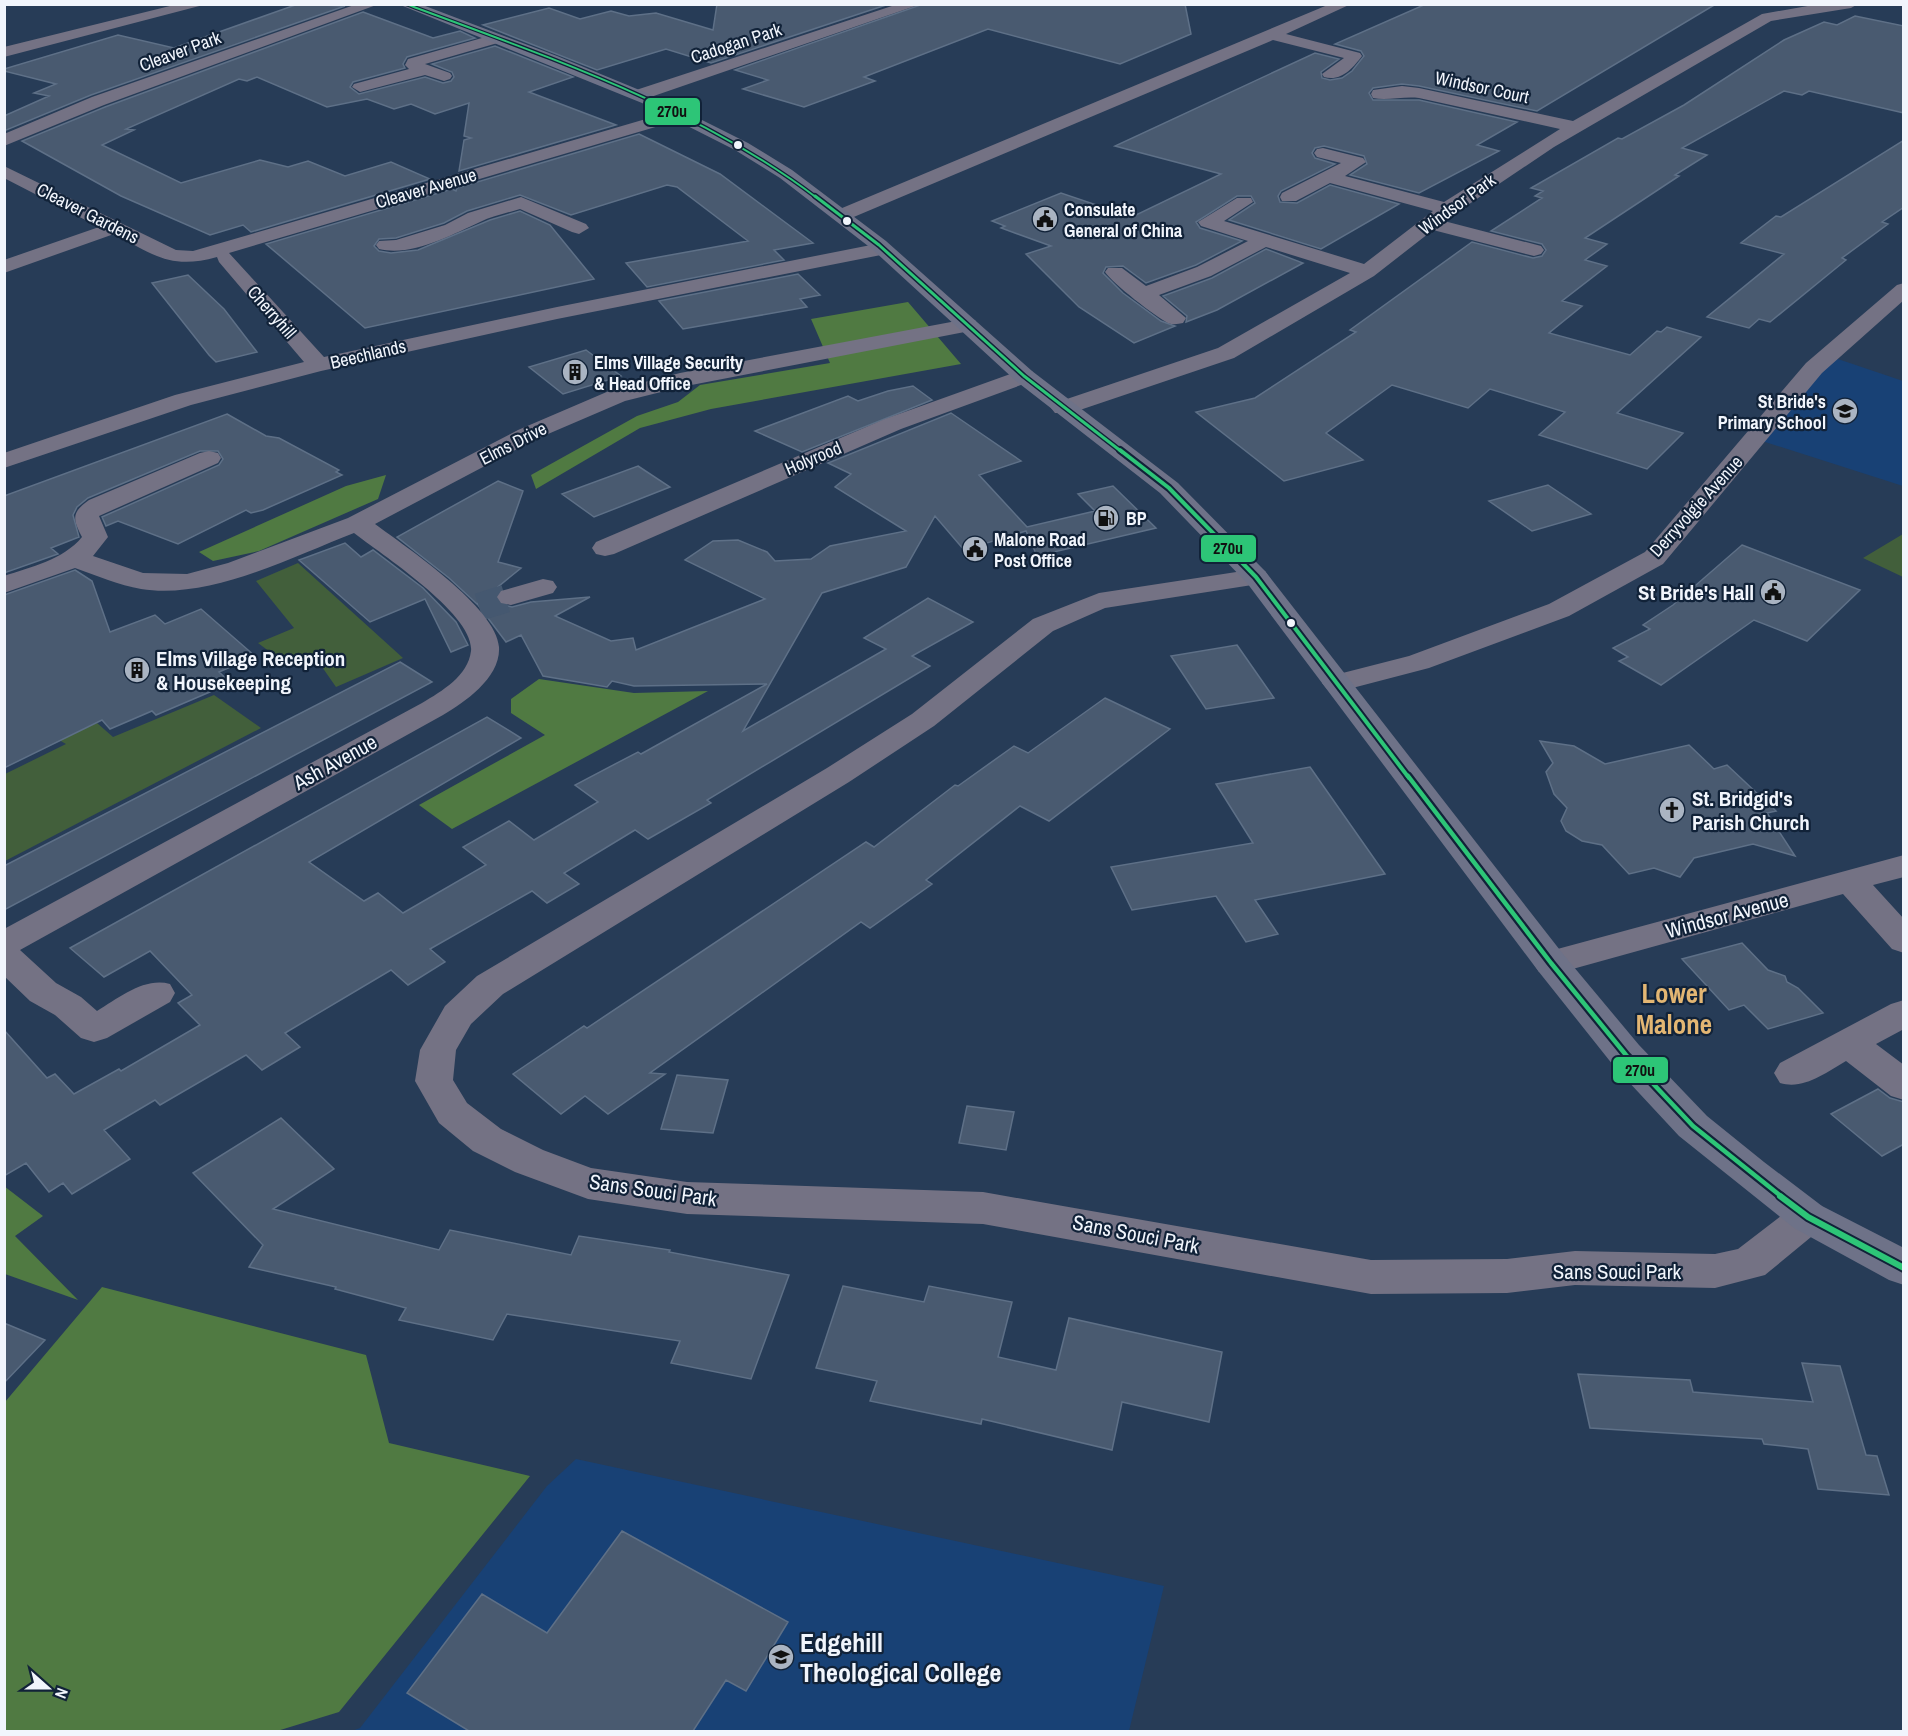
<svg xmlns="http://www.w3.org/2000/svg" width="1908" height="1736" viewBox="0 0 1908 1736" font-family="'Archivo Narrow',sans-serif">
<rect width="100%" height="100%" fill="#273c57"/>
<!-- built -->
<path fill="#184175" d="M1829,356L1903,381V486L1762,441Z
M576,1459L1164,1586L1129,1731L349,1732L360,1728L547,1486Z"/>
<!-- green -->
<path fill="#425f3b" d="M1903,534V577L1863,558Z
M298,563L403,658L336,687L313,654L278,658L258,643L294,628L256,581Z
M214,695L261,728L5,861V774L66,744L59,740L97,723L113,737Z"/>
<!-- forest -->
<path fill="#507a42" d="M908,302L961,364L711,409L640,428L536,489L531,475L637,416L678,402L700,385L830,363L811,319Z
M386,475L378,499L259,551L213,561L199,552L346,486Z
M539,679L634,693L708,691L452,829L419,805L545,735L511,713V699Z
M4,1186L43,1216L15,1236L78,1300L5,1274Z
M102,1287L366,1355L389,1443L530,1476L339,1712L277,1731H5V1402Z"/>
<!-- building -->
<path fill="#495a70" stroke="#5e7087" stroke-width="1.5" d="M298,4L345,6L91,95L4,131V116L49,96L34,93L56,84L4,71V69L118,35L174,48Z
M717,4H889L711,63L666,49L597,70L483,25L549,8L580,19L611,11L629,16L656,13L713,30Z
M923,4H1185L1191,34L1120,64L988,29L864,77L875,81L804,107L743,89L768,80L735,70Z
M1426,4H1716L1537,111L1419,86L1402,84L1373,88L1369,93L1373,100H1419L1517,122L1477,145L1499,151L1419,193L1350,175L1367,164L1364,156L1324,146L1315,148L1312,153L1315,158L1335,164L1281,191L1278,196L1280,202L1297,203L1330,185L1399,204L1321,249L1229,220L1255,203L1251,196H1237L1196,222L1200,228L1242,241L1196,265L1146,283L1123,266L1106,267L1103,273L1123,293L1161,321L1175,326L1134,343L1079,307L1026,254L1051,246L1001,228L1005,226L992,221L1061,193L1132,217L1221,174L1115,146L1315,53L1339,59L1321,72L1322,78L1330,80L1342,78L1352,71L1364,56L1361,51L1335,44Z
M363,12L433,38L460,31L475,38L407,57L403,64L405,68L353,82L350,87L359,94L425,77L443,83L451,81L454,77L452,72L432,64L495,46L573,77L529,92L616,125L459,171L464,140L471,138L464,136L469,103L435,114L411,104L394,109L367,99L327,107L257,77L247,81L239,79L126,129L134,130L102,145L181,183L260,160L288,167L308,161L345,176L391,162L430,179L251,232L243,225L210,235L121,196L22,141L105,107Z
M1855,16L1904,26V113L1809,91L1802,95L1784,91L1682,148L1707,155L1675,175L1679,176L1585,238L1607,244L1585,260L1607,266L1562,301L1582,306L1549,333L1630,355L1657,331L1661,332L1667,327L1701,337L1617,413L1683,433L1647,469L1539,435L1565,412L1490,389L1468,408L1392,385L1326,433L1363,460L1284,481L1196,412L1255,398L1356,332L1350,330L1472,242L1533,258L1542,256L1546,250L1542,244L1491,231L1542,198L1535,196L1543,191L1531,188L1618,138L1622,139L1684,105L1784,40L1824,22L1837,25Z
M639,134L720,174L813,243L774,250L784,260L647,287L626,263L748,241L677,187L667,185L571,215L520,195L467,211L444,223L396,238L379,239L374,246L379,251L391,253L418,250L490,220L520,211L550,225L594,279L365,328L266,244L452,189L456,191L457,188Z
M1904,140V207L1882,222L1888,224L1842,258L1846,260L1770,322L1759,319L1749,328L1707,317L1784,254L1741,243L1776,216L1781,217Z
M1266,249L1303,263L1217,310L1186,322L1187,316L1163,296L1212,278Z
M798,274L820,295L800,299L807,307L683,329L659,301Z
M188,275L224,309L257,352L216,362L209,355L152,283Z
M586,350L621,376L563,394L529,367Z
M913,386L932,400L802,452L755,431L848,396L858,401L888,391Z
M951,413L1021,461L979,475L1027,527L1095,511L1078,494L1113,486L1156,528L1037,556L1026,531L964,550L935,516L906,567L822,593L743,731L886,649L864,638L928,598L973,622L912,656L930,666L707,800L711,803L648,839L635,830L564,873L579,884L547,903L532,891L430,949L445,962L408,985L391,970L285,1033L300,1047L262,1070L246,1055L160,1105L155,1100L104,1130L130,1159L72,1194L63,1183L49,1192L26,1163L4,1176V1030L47,1078L55,1074L74,1094L119,1069L121,1071L200,1025L178,1003L192,995L150,951L104,977L70,948L487,717L521,738L309,862L364,901L378,893L403,913L486,865L463,847L509,821L534,840L598,802L575,785L638,752L641,754L767,684L634,686L612,681L607,687L543,676L521,635L506,642L478,605L499,604L512,607L531,602L590,597L555,616L611,641L633,638L636,650L765,599L685,560L713,541L738,540L767,552L775,561L811,559L830,546L906,531L835,487L851,474L828,463Z
M227,414L266,436L279,438L339,470L336,472L342,475L263,510L251,513L246,510L178,544L118,521L106,526L102,517L219,465L223,459L218,451H200L88,498L77,507L73,515L79,537L51,548L58,554L55,555L4,573V496Z
M638,466L670,487L594,517L562,494Z
M498,481L523,491L498,562L521,568L477,604L449,578L397,537Z
M1548,485L1591,514L1532,531L1489,501Z
M345,543L361,557L373,550L423,588L456,622L468,645L451,652L425,599L370,622L299,560Z
M1742,545L1860,590L1807,641L1754,620L1661,685L1619,661L1628,657L1613,648L1650,629L1643,625L1673,605Z
M75,570L92,581L110,632L155,615L165,624L201,609L255,656L219,672L231,683L156,715L152,711L110,729L102,720L4,768V595Z
M1237,645L1274,698L1206,709L1171,656Z
M400,662L432,682L4,910V866Z
M1105,698L1170,729L1049,821L1020,806L926,880L932,884L870,928L861,922L650,1073L665,1074L608,1114L585,1096L561,1114L513,1074L584,1026L587,1028L866,842L874,847L955,785L958,786L1014,746L1028,753Z
M1540,741L1574,746L1605,764L1689,745L1714,769L1727,765L1776,811L1767,813L1795,856L1753,844L1694,858L1680,877L1654,868L1629,874L1602,845L1582,841L1566,831L1561,821L1567,808L1554,794L1546,772L1553,763Z
M1310,767L1385,874L1255,900L1278,934L1246,942L1216,896L1132,910L1111,867L1253,843L1216,784Z
M1742,943L1768,970L1785,976L1787,982L1798,988L1823,1013L1768,1029L1744,1005L1729,1010L1682,959Z
M677,1075L728,1080L713,1133L661,1129Z
M1878,1089L1890,1098L1904,1102V1144L1882,1156L1831,1114Z
M967,1106L1014,1112L1006,1150L959,1143Z
M281,1118L334,1169L273,1209L439,1250L450,1230L571,1255L579,1236L670,1250L669,1252L789,1275L751,1379L671,1363L680,1341L507,1314L493,1340L399,1320L406,1308L335,1289L336,1287L249,1267L263,1245L193,1173Z
M843,1286L924,1302L929,1286L1012,1302L998,1357L1056,1370L1069,1318L1222,1352L1209,1422L1122,1402L1112,1450L982,1419L981,1424L870,1401L877,1381L816,1368Z
M4,1323L45,1340L4,1383Z
M1802,1363L1840,1366L1866,1455L1877,1456L1889,1495L1818,1489L1808,1449L1764,1444L1762,1439L1590,1428L1578,1374L1690,1380L1693,1392L1813,1402Z
M622,1531L788,1622L746,1691L726,1680L693,1731H469L407,1693L482,1594L547,1633Z"/>
<g fill="none" stroke-linecap="round" stroke-linejoin="round">
<!-- minor-tunnel -->
<path stroke="#455870" stroke-width="28" stroke-dasharray="28 14" stroke-linecap="butt" d="M479,607L511,597"/>
<!-- minor -->
<path fill="#747284" fill-rule="evenodd" d="M178,4H207L4,57V47Z
M357,4H379L104,105L4,146V134L92,97Z
M898,4H921L645,99H633L631,95L633,91Z
M1330,4H1351L1286,34L1360,53L1362,56C1353,68 1341,82 1324,77L1322,74L1344,58L1273,40L849,219H835L832,215L835,211Z
M1819,4H1858L1851,8L1771,21L1554,147L1444,221L1541,246L1544,250L1541,254L1534,256L1433,230L1374,276L1234,358L1071,413H1055L1051,408L1055,403L1218,348L1350,273L1266,247L1211,276L1159,295L1186,318L1183,323C1178,324 1173,325 1168,323C1156,317 1112,283 1105,272L1108,268H1122L1146,286L1197,267L1248,241L1201,226L1198,222L1237,198H1251L1253,202L1224,221L1364,264L1433,211L1330,183L1296,201H1282L1280,197L1282,193L1341,163L1317,157L1314,153L1317,149L1323,148L1363,158L1366,162L1345,176L1444,202L1560,129L1419,98C1404,96 1387,101 1373,98L1371,94L1373,90L1402,86L1419,88L1573,121L1762,14Z
M496,34L501,36L504,39L501,42L425,64L450,73L452,76L450,79L444,81L425,75L360,92L352,87L354,84L409,69L405,65L408,59Z
M680,109L686,110L689,114L686,118L229,253L324,357L557,307L881,243L888,245L891,249L888,253L881,255L557,319L321,371L191,405L4,468V453L175,395L304,362L219,262L217,257C171,270 154,255 114,234L4,273V260L99,227L4,178V166L176,250L193,251Z
M521,197L586,224L589,228L579,234L572,232L520,209C507,213 492,216 480,222C451,235 412,257 379,249L376,245L379,241L396,240L445,225L468,213Z
M1904,283V300L1822,373L1663,564L1569,616L1429,668L1337,692L1327,689L1322,683L1327,677L1409,656L1549,604L1645,552L1806,363L1897,285Z
M967,319L975,320L978,325L975,330L681,387L625,401L534,440L375,524C406,547 497,608 499,647C501,677 465,702 443,715L20,950L56,983L81,997L97,1011C119,998 144,977 170,984L175,993L170,1002L107,1038L94,1042L81,1038L55,1015L30,1001L4,976V929L422,703C442,691 468,676 471,651C475,615 381,554 354,533C292,557 209,600 141,589C119,585 97,576 75,568L4,593V576C31,567 63,560 82,537C72,518 72,512 89,500L200,453L209,451L218,453L221,458L218,463L99,516L108,537L93,556L143,573L187,574L228,563L348,518L518,430L609,391L680,373Z
M1024,369L1032,371L1035,376L1032,381L901,429L614,554L605,556L596,554L592,548L596,542L885,419Z
M1256,569L1265,571L1269,577L1265,583L1105,608L1053,631L934,726L849,782L503,994L471,1024L456,1050L453,1080L467,1103L501,1129L543,1150L591,1168L687,1182L983,1192L1371,1260L1507,1259L1575,1251L1715,1254L1738,1249L1794,1206L1808,1201L1822,1206L1828,1217L1822,1228L1765,1275L1715,1288L1575,1285L1507,1293L1371,1294L983,1224L687,1214L588,1199L515,1172L473,1151L439,1123L415,1081L420,1050L445,1006L477,976L827,768L912,714L1033,619L1099,593Z
M543,579L553,581L557,587L553,593L511,605L501,603L497,597L501,591Z
M1904,855V877L1873,885L1904,919V953L1892,949L1843,894L1551,975L1539,972L1533,963L1539,954Z
M1904,1000V1029L1876,1044L1904,1065V1100L1891,1096L1846,1061C1825,1073 1804,1090 1780,1083L1774,1073L1780,1063L1891,1004Z"/>
<!-- major -->
<path fill="#6e7288" fill-rule="evenodd" d="M398,4H420L557,56L654,96L748,143L792,170L886,241L1032,371L1178,483L1265,571L1563,954L1639,1045L1707,1116L1764,1162L1822,1206L1904,1248V1285L1889,1280L1794,1228L1679,1136L1613,1065L1539,972L1247,583L1160,493L1016,381L872,249L780,178L735,150L642,103Z"/>
<!-- bus-1-far4 casing -->
<g stroke="#112238" stroke-width="4.5">
<path id="bus-1-far4" d="M406,4C547,57 696,106 817,198"/>
</g>
<!-- bus-1-far3 casing -->
<g stroke="#112238" stroke-width="6">
<path id="bus-1-far3" d="M815,196L879,245L1024,376L1122,452"/>
</g>
<!-- bus-1-far2 casing -->
<g stroke="#112238" stroke-width="8">
<path id="bus-1-far2" d="M1120,450L1169,488L1256,577L1409,778"/>
</g>
<!-- bus-1-far1 casing -->
<g stroke="#112238" stroke-width="9">
<path id="bus-1-far1" d="M1408,776L1551,963L1626,1055L1693,1126L1782,1197"/>
</g>
<!-- bus-1 casing -->
<g stroke="#112238" stroke-width="10">
<path id="bus-1" d="M1780,1196L1808,1217L1904,1268"/>
</g>
<!-- bus-1-far4 -->
<use href="#bus-1-far4" stroke="#2dc577" stroke-width="2"/>
<!-- bus-1-far3 -->
<use href="#bus-1-far3" stroke="#2dc577" stroke-width="3"/>
<!-- bus-1-far2 -->
<use href="#bus-1-far2" stroke="#2dc577" stroke-width="4"/>
<!-- bus-1-far1 -->
<use href="#bus-1-far1" stroke="#2dc577" stroke-width="4.5"/>
<!-- bus-1 -->
<use href="#bus-1" stroke="#2dc577" stroke-width="6"/>
</g>
<!-- icons -->
<defs>
<g id="civic-disc" transform="scale(1.35)"><circle r="9.5" fill="#aab4c2" stroke="#112238"/><path d="M-.6-6.5H3V-4.5H.6V-3L4-1V1h2V6H-6V1h2V-1L-.6-3ZM-1.2 2.5V6h2.4V2.5Z" fill="#111"/></g>
<g id="building-disc" transform="scale(1.35)"><circle r="9.5" fill="#aab4c2" stroke="#112238"/><path d="M-4-6H4V6H1V3H-1V6H-4ZM-2.5-4.3h1.7v1.8h-1.7ZM.8-4.3h1.7v1.8H.8ZM-2.5-1h1.7V.8h-1.7ZM.8-1h1.7V.8H.8Z" fill="#111"/></g>
<g id="school-disc" transform="scale(1.35)"><circle r="9.5" fill="#aab4c2" stroke="#112238"/><path d="M0-5L7-2L0 1L-7-2ZM-4 1L0 2.5L4 1V4Q0 6-4 4Z" fill="#111"/></g>
<g id="fuel-disc" transform="scale(1.35)"><circle r="9.5" fill="#aab4c2" stroke="#112238"/><path d="M-5.5-6h7V0h2V4h1.3V-2.5L3-4.5l.8-.8L6-3V5H2.5V1h-1V6h-7ZM-4.2-4.7v3.2H.2V-4.7Z" fill="#111"/></g>
<g id="church-disc" transform="scale(1.35)"><circle r="9.5" fill="#aab4c2" stroke="#112238"/><path d="M-1.2-6h2.4v3.5h3.3v2.4h-3.3V6h-2.4V-.1h-3.3v-2.4h3.3Z" fill="#111"/></g>
<g id="university-disc" transform="scale(1.35)"><circle r="9.5" fill="#aab4c2" stroke="#112238"/><path d="M0-5L7-2L0 1L-7-2ZM-4 1L0 2.5L4 1V4Q0 6-4 4Z" fill="#111"/></g>
</defs>
<g fill-rule="evenodd">
<use href="#civic-disc" x="1045" y="219"/>
<use href="#building-disc" x="575" y="372"/>
<use href="#school-disc" x="1845" y="411"/>
<use href="#fuel-disc" x="1106" y="518"/>
<use href="#civic-disc" x="975" y="549"/>
<use href="#civic-disc" x="1773" y="592"/>
<use href="#building-disc" x="137" y="670"/>
<use href="#church-disc" x="1672" y="810"/>
<use href="#university-disc" x="781" y="1657"/>
</g>
<!-- markers -->
<g fill="#f1f5fc" stroke="#112238" stroke-width="2">
<circle cx="738" cy="145" r="5"/>
<circle cx="847" cy="221" r="5"/>
<circle cx="1291" cy="623" r="5"/>
</g>
<g text-anchor="middle" dominant-baseline="central" stroke-width="4.5" stroke-linejoin="round" paint-order="stroke">
<!-- far-street labels -->
<g font-size="18" fill="#f1f5fc" stroke="#112238">
<text transform="translate(736 43) rotate(-18)">Cadogan Park</text>
<text transform="translate(180 51) rotate(-20)">Cleaver Park</text>
<text transform="translate(1482 87) rotate(12)">Windsor Court</text>
<text transform="translate(426 188) rotate(-16)">Cleaver Avenue</text>
<text transform="translate(1457 204) rotate(-36)">Windsor Park</text>
<text transform="translate(88 213) rotate(27)">Cleaver Gardens</text>
<text transform="translate(272 312) rotate(49)">Cherryhill</text>
<text transform="translate(368 354) rotate(-13)">Beechlands</text>
<text transform="translate(513 443) rotate(-27)">Elms Drive</text>
<text transform="translate(813 458) rotate(-23)">Holyrood</text>
<text transform="translate(1696 506) rotate(-48)">Derryvolgie Avenue</text>
</g>
<!-- far-poi labels -->
<g font-size="18" font-weight="bold" fill="#f1f5fc" stroke="#112238" text-anchor="start">
<text x="1064" y="209">Consulate<tspan x="1064" dy="21">General of China</tspan></text>
<text x="594" y="362">Elms Village Security<tspan x="594" dy="21">&amp; Head Office</tspan></text>
<text x="1826" y="401" text-anchor="end">St Bride's<tspan x="1826" dy="21">Primary School</tspan></text>
<text x="1126" y="518">BP</text>
<text x="994" y="539">Malone Road<tspan x="994" dy="21">Post Office</tspan></text>
</g>
<!-- poi labels -->
<g font-size="21" font-weight="bold" fill="#f1f5fc" stroke="#112238" text-anchor="start">
<text x="1754" y="592" text-anchor="end">St Bride's Hall</text>
<text x="156" y="658">Elms Village Reception<tspan x="156" dy="24">&amp; Housekeeping</tspan></text>
<text x="1692" y="798">St. Bridgid's<tspan x="1692" dy="24">Parish Church</tspan></text>
</g>
<!-- street labels -->
<g font-size="21" fill="#f1f5fc" stroke="#112238">
<text transform="translate(335 762) rotate(-29)">Ash Avenue</text>
<text transform="translate(1727 915) rotate(-15)">Windsor Avenue</text>
<text transform="translate(653 1190) rotate(8)">Sans Souci Park</text>
<text transform="translate(1136 1234) rotate(11)">Sans Souci Park</text>
<text x="1617" y="1271">Sans Souci Park</text>
</g>
<!-- near-poi labels -->
<g font-size="26" font-weight="bold" fill="#f1f5fc" stroke="#112238" text-anchor="start">
<text x="800" y="1642">Edgehill<tspan x="800" dy="30">Theological College</tspan></text>
</g>
<!-- district labels -->
<g font-size="27" font-weight="bold" fill="#e3b673" stroke="#112238">
<text x="1674" y="993">Lower<tspan x="1674" dy="31">Malone</tspan></text>
</g>
</g>
<g stroke="#112238" stroke-width="2">
<rect x="644" y="97" width="57" height="29" rx="6" fill="#2dc577"/>
<rect x="1200" y="534" width="57" height="29" rx="6" fill="#2dc577"/>
<rect x="1612" y="1056" width="57" height="28" rx="6" fill="#2dc577"/>
</g>
<g font-size="16" text-anchor="middle" font-weight="bold" fill="#111">
<text x="672" y="117">270u</text>
<text x="1228" y="554">270u</text>
<text x="1640" y="1076">270u</text>
</g>
<!-- border -->
<rect width="1908" height="1736" fill="none" stroke="#f1f5fc" stroke-width="12"/>
<!-- north arrow -->
<g transform="translate(48 1688) rotate(111)" stroke="#112238" stroke-width="4.5" paint-order="stroke">
<path d="M0-4.5L10 22L0 15L-10 22Z" fill="#f1f5fc"/>
<text y="-9" font-size="16" font-weight="bold" text-anchor="middle" fill="#f1f5fc">N</text>
</g>
</svg>
